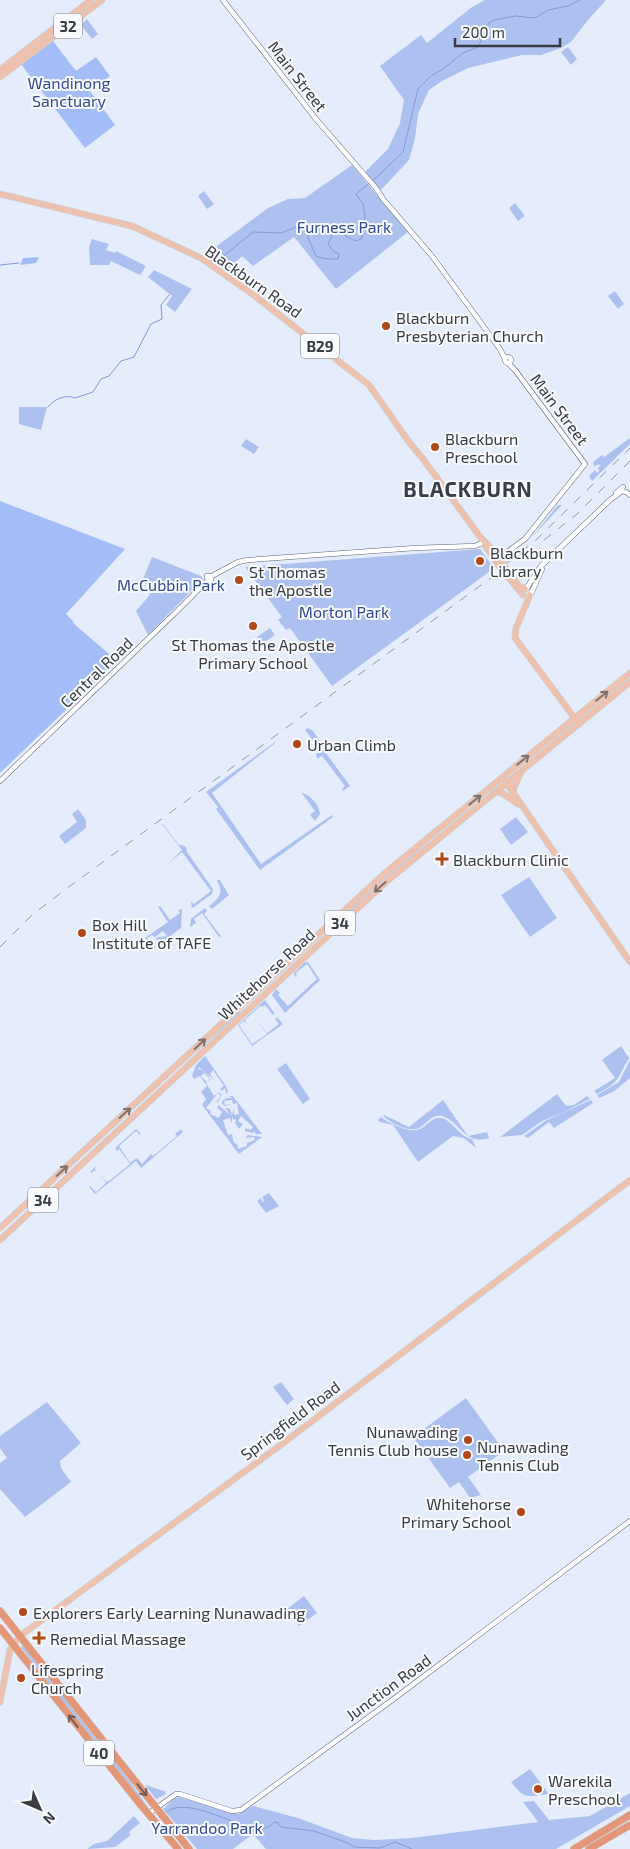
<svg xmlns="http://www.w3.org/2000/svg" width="630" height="1849" viewBox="0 0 630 1849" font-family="'Exo 2',sans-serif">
<rect width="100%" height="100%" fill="#e5edfd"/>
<!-- green -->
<path fill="#adc1f0" d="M485,0H606L588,20L571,42L561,48L541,55H522L468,68L442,81L429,90L418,114L415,139L409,160L381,190L365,172L388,149L400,123L404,100L380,66L421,35L427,43L472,7Z
M87,19L98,34L92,39L81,25Z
M568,47L577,59L571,65L561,52Z
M352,165L408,232L336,289L294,237L253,266L242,256L225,272L206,257V254L268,208L288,199L305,198Z
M204,191L214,204L207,209L198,196Z
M515,203L525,216L518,221L509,208Z
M92,239L109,244L106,250L115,253L116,251L146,266L140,275L111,261L109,265H90L89,247Z
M154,270L192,289L175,312L166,305L172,296L148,277Z
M615,291L624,304L618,309L608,296Z
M19,407H47L41,430L19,424Z
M630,438V444L592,481L589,476L595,470L597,473L599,471L598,468L601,464L594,466L593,462L602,455L604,457Z
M246,439L259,447L254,454L241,446Z
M558,505H562L531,538Z
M480,549L493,567L489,572L332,686L290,628L286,630L278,620L282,617L245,567Z
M152,557L201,576L203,579L148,635L136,611L148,597L153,587L145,583L143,579Z
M270,628L275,635L262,644L257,637Z
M308,728L313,731L320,741L317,746L305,730Z
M275,742V743L212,793L261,864L332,815L333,817L260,870L216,809L218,807L206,792Z
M324,749L328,751L326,753L350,786L343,791L342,789L345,786L322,756L317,759L316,754Z
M301,792C310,796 319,803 320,814L315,821L310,815L315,811Z
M78,809L86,820V828L65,844L59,836L77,822L72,814Z
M516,817L528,832L511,845L500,829Z
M162,824H163L179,845H182L186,847L187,852L213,889L212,894L194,907L192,908L191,902L194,904L211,891L182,852L167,865L182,850Z
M425,845L311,945L388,874Z
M529,877L557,918L530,937L501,895Z
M219,879L229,895L212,909L209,906C218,899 225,892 217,881Z
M160,906L170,920L180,913L178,910L182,909L181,928L154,948L155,949L152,951L146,943H150L155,947L158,943L157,939L154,938L167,936L163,931L155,937L152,935L147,938L149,940L147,942L145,938L168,922L158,907Z
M205,908L207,911L204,914L221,936L219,937L202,913L194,919L196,923L190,927L191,919Z
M305,962H308L320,980L285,1013L272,995L276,989L280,993L278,995L288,1006L317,979L307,964L296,973L297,977L295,976L294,973Z
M265,1000L275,1014L273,1015L265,1005L261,1007L260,1006L245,1020L247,1024L244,1021L239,1025L252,1044L267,1034L255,1018L267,1033L279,1024L275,1019L277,1017L283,1024L252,1046L238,1025Z
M238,1012H241L178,1068Z
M621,1046L629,1058C616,1080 621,1081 597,1094L594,1091L615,1078L602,1060Z
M205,1056L226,1086L228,1091L226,1094L225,1088L222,1091L220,1089L224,1086L213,1070L210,1074L214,1080L199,1067L198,1070L200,1069C205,1072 208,1075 211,1080L208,1081L210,1079L204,1073L201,1076L207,1082L206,1083L214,1096L219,1092L222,1095L218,1102H216L221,1096L218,1093L206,1108L211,1111L210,1114L219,1118L222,1112L217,1108L219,1105L232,1117V1122L228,1123L231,1122L230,1118L223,1120L228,1135L232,1134L233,1141L236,1144L239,1143L237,1144L238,1149L247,1146V1143L255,1140L254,1137L245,1138L248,1135L262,1137L239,1154L202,1105L206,1099L201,1092L207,1086L200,1076L194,1079L192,1076L196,1065Z
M630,1060V1078L613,1092L599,1098L597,1095L619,1082Z
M286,1063L310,1099L303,1104L277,1069Z
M557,1094L566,1106L574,1105L587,1096L590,1099L562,1113L542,1121L522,1135L500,1137Z
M228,1096H233L262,1134H256L254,1131L253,1133L245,1131V1128L251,1130L253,1127L241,1116L238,1121L243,1124L239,1129L235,1123L236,1119L234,1120L225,1108L230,1109L232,1115L234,1109V1115L239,1114L237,1103L233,1104L232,1100L224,1101L225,1105L231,1104L225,1106L222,1104V1101L227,1098H233Z
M443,1100L468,1136L487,1132L489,1138C464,1146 460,1121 442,1116C432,1113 427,1124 419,1128C408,1133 391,1123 383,1116L384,1115L409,1127Z
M591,1100L593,1103L554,1128L549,1122L528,1138L524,1136L545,1121Z
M381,1117C388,1123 411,1134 420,1129C427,1126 432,1117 440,1118C451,1118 459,1137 472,1139L476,1148L464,1138L453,1136L418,1162L393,1125L380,1122L378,1120Z
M136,1129L141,1134L140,1135L136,1131L119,1146L130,1163L137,1158L142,1164L151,1154L153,1156L177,1136L175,1134L181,1129L183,1132L141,1168L136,1161L95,1194L89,1187L90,1186L96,1192L106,1183L96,1170L91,1173L90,1172L96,1166L95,1169L106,1182L109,1181L130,1164L119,1149L117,1151L115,1148Z
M269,1193L279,1206L266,1213L257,1201L261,1198L263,1203L264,1200L262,1197Z
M281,1382L294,1399L287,1405L273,1387Z
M466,1398L504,1451L468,1477L481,1495L470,1498L459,1482L450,1488L413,1437Z
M47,1402L81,1443L60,1461L61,1468L71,1482L25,1517L0,1489V1463L7,1458L0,1448V1436Z
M304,1596L317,1613L299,1626L287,1609Z
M23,1645L114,1759L148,1807L144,1805L62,1702L21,1647Z
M530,1769L549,1794C527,1796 526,1801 511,1782Z
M145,1785L164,1791L166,1794L156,1799Z
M630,1793V1806L556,1849H266L253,1834L233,1849H197L163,1809L175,1798L179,1797L238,1814L253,1806L298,1818L352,1838L374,1840L412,1838L538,1822L523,1802L534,1801L549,1820L590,1816Z
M134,1816L140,1823L129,1832L131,1835L115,1847L87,1849L94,1844L107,1841Z"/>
<!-- forest -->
<path fill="#a3bdf9" d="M53,41L76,71L96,57L110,76L90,91L115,125L85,148L21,64Z
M39,257L36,263L20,265L23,258Z
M0,501L125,549L66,614L74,622L73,623L117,661L0,773Z"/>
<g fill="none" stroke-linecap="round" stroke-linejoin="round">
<!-- stream -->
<path stroke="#8199d3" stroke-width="1" d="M217,263L226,254L253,232L281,233L296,227L304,229L316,256C322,259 331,259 338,259L339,254L333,251L328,244L334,232C344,232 348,239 357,241L362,238L365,216L363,204L356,194L378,176L403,152L418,89L431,76L443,69L463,53L478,47L489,23L494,20L515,16L535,18L548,10L568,6L580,0
M0,265L19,263
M48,407C54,399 66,394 75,398L93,392L101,379L109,376L121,361L134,357L151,324L162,319L161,305L169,295
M166,1812C184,1799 216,1816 235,1822C237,1823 240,1826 242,1826C248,1829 262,1830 268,1827C271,1826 272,1824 274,1822L278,1823L281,1827L314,1831L348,1843L354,1847L380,1848L395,1842L412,1849"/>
<!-- minor casing -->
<g stroke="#5e6472" stroke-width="5.5">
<path id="minor" d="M223,0L316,119L375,187L384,200
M383,199L432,256L500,349L505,359
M505 360a3 3 0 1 1 6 0a3 3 0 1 1-6 0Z
M616,493L623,487
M499,558L525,539L585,464L515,370L508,363
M212,576L238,562L248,560L415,548L475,546L484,542
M526,589L541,566L610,500L622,491L626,492L630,495
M531,594L542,569
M0,781L174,614L208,580L207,576H212L211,580H208
M148,1814L176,1794H180L232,1811L241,1810L395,1698L630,1521"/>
</g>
<!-- major casing -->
<g stroke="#cfd0d1" stroke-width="7">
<path id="major" d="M0,70L91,0
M0,77L102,0
M0,194L132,226L201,258L255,296L369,385L409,442L423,459L481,538L495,552L518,585L525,589
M485,545L499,566L523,595
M530,595L516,628L515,638L576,720
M505,781L630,962
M495,792L502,793L518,804
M513,794L514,787L521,772
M0,1228L385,873L630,673
M0,1240L387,881L630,682
M0,1702L10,1650L20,1636L278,1447L630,1180"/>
</g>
<!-- highway casing -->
<g stroke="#cfd0d1" stroke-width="8">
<path id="highway" d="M0,1611L189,1849
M0,1628L140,1804L178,1849
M574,1849L630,1815
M589,1849L630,1825"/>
</g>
<!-- minor -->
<use href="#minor" stroke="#fff" stroke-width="4.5"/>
<!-- major -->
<use href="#major" stroke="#eec1ae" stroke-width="5.5"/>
<!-- highway -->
<use href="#highway" stroke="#e39778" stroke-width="7"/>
<!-- rail -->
<path stroke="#9197a2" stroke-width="1" stroke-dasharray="9 9" stroke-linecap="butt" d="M544,540L577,514L630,461
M507,563L536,540L630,448
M0,947L32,915L66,889L499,572"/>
</g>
<!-- one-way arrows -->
<defs><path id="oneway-shaft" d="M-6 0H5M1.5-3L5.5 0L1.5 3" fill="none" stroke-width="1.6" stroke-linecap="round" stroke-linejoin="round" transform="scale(1.25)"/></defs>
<g stroke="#81716d">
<use href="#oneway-shaft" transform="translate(602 696) rotate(-39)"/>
<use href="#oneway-shaft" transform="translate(523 760) rotate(-39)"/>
<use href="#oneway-shaft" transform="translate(475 800) rotate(-39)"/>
<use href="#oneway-shaft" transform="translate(380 887) rotate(138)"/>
<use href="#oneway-shaft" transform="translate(200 1044) rotate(-43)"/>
<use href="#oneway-shaft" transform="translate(125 1113) rotate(-42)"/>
<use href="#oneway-shaft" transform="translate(62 1171) rotate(-43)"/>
</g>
<g stroke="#745b54">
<use href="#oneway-shaft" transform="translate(73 1721) rotate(-128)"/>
<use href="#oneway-shaft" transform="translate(142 1790) rotate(51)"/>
</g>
<!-- markers -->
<g fill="#ae491a" stroke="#f8fafd" stroke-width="2">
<circle cx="386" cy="326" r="5"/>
<circle cx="435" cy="447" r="5"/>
<circle cx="480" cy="561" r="5"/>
<circle cx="239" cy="580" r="5"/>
<circle cx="253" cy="626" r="5"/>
<circle cx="297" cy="744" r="5"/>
<path d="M439.5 851.5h5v5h5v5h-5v5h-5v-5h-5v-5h5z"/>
<circle cx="82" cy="933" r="5"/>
<circle cx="468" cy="1440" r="5"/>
<circle cx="467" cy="1455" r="5"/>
<circle cx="521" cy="1512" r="5"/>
<circle cx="23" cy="1612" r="5"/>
<path d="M36.5 1630.5h5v5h5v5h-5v5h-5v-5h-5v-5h5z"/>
<circle cx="21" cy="1678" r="5"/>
<circle cx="538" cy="1789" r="5"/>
</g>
<g text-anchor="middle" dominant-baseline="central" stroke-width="4" stroke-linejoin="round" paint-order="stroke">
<!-- shield labels -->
<g fill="#f8fafd" stroke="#727479" stroke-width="1">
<rect x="54" y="13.5" width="28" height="25" rx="4"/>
<rect x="301" y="333.5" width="38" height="25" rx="4"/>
<rect x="325" y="910.5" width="30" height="25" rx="4"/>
<rect x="28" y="1187.5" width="30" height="25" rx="4"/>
<rect x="84" y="1740.5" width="30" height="25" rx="4"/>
</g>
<g font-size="15" font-weight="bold" fill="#383b41">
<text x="68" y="26">32</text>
<text x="320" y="346">B29</text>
<text x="340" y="923">34</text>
<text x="43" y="1200">34</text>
<text x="99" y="1753">40</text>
</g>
<!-- street labels -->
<g font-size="16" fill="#383b41" stroke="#f8fafd">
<text transform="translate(298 76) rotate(52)">Main Street</text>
<text transform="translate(254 281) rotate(35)">Blackburn Road</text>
<text transform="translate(560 409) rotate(53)">Main Street</text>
<text transform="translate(96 672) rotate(-44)">Central Road</text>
<text transform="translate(266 974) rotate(-43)">Whitehorse Road</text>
<text transform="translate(290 1420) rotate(-37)">Springfield Road</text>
<text transform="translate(388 1687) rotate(-36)">Junction Road</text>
</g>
<!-- park labels -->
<g font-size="16" fill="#314a91" stroke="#f8fafd">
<text x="69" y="82">Wandinong<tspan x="69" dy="18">Sanctuary</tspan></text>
<text x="344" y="226">Furness Park</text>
<text x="171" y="584">McCubbin Park</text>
<text x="344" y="611">Morton Park</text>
<text x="207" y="1827">Yarrandoo Park</text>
</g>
<!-- poi labels -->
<g font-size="16" fill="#383b41" stroke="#f8fafd" text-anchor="start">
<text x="396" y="317">Blackburn<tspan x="396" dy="18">Presbyterian Church</tspan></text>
<text x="445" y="438">Blackburn<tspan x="445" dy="18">Preschool</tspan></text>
<text x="490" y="552">Blackburn<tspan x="490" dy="18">Library</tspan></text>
<text x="249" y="571">St Thomas<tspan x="249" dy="18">the Apostle</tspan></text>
<text x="253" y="644" text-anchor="middle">St Thomas the Apostle<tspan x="253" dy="18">Primary School</tspan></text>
<text x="307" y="744">Urban Climb</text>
<text x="453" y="859">Blackburn Clinic</text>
<text x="92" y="924">Box Hill<tspan x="92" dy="18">Institute of TAFE</tspan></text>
<text x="458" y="1431" text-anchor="end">Nunawading<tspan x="458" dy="18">Tennis Club house</tspan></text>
<text x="477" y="1446">Nunawading<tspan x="477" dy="18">Tennis Club</tspan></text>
<text x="511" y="1503" text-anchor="end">Whitehorse<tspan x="511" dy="18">Primary School</tspan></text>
<text x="33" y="1612">Explorers Early Learning Nunawading</text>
<text x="50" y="1638">Remedial Massage</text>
<text x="31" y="1669">Lifespring<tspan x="31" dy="18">Church</tspan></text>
<text x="548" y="1780">Warekila<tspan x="548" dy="18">Preschool</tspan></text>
</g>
<!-- district labels -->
<g font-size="21" font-weight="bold" letter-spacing="1" fill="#383d4a" stroke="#f8fafd">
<text x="468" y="488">BLACKBURN</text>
</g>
</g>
<!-- north arrow -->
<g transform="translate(40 1809) rotate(135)" stroke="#f8fafd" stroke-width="4" paint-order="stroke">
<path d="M0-4L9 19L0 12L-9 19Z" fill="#383b41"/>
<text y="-8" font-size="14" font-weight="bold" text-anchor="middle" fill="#383b41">N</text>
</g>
<!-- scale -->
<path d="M455 38v8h105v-8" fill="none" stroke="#383b41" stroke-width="2.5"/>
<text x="462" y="38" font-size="15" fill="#383b41" stroke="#f8fafd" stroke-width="4" paint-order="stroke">200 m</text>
</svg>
